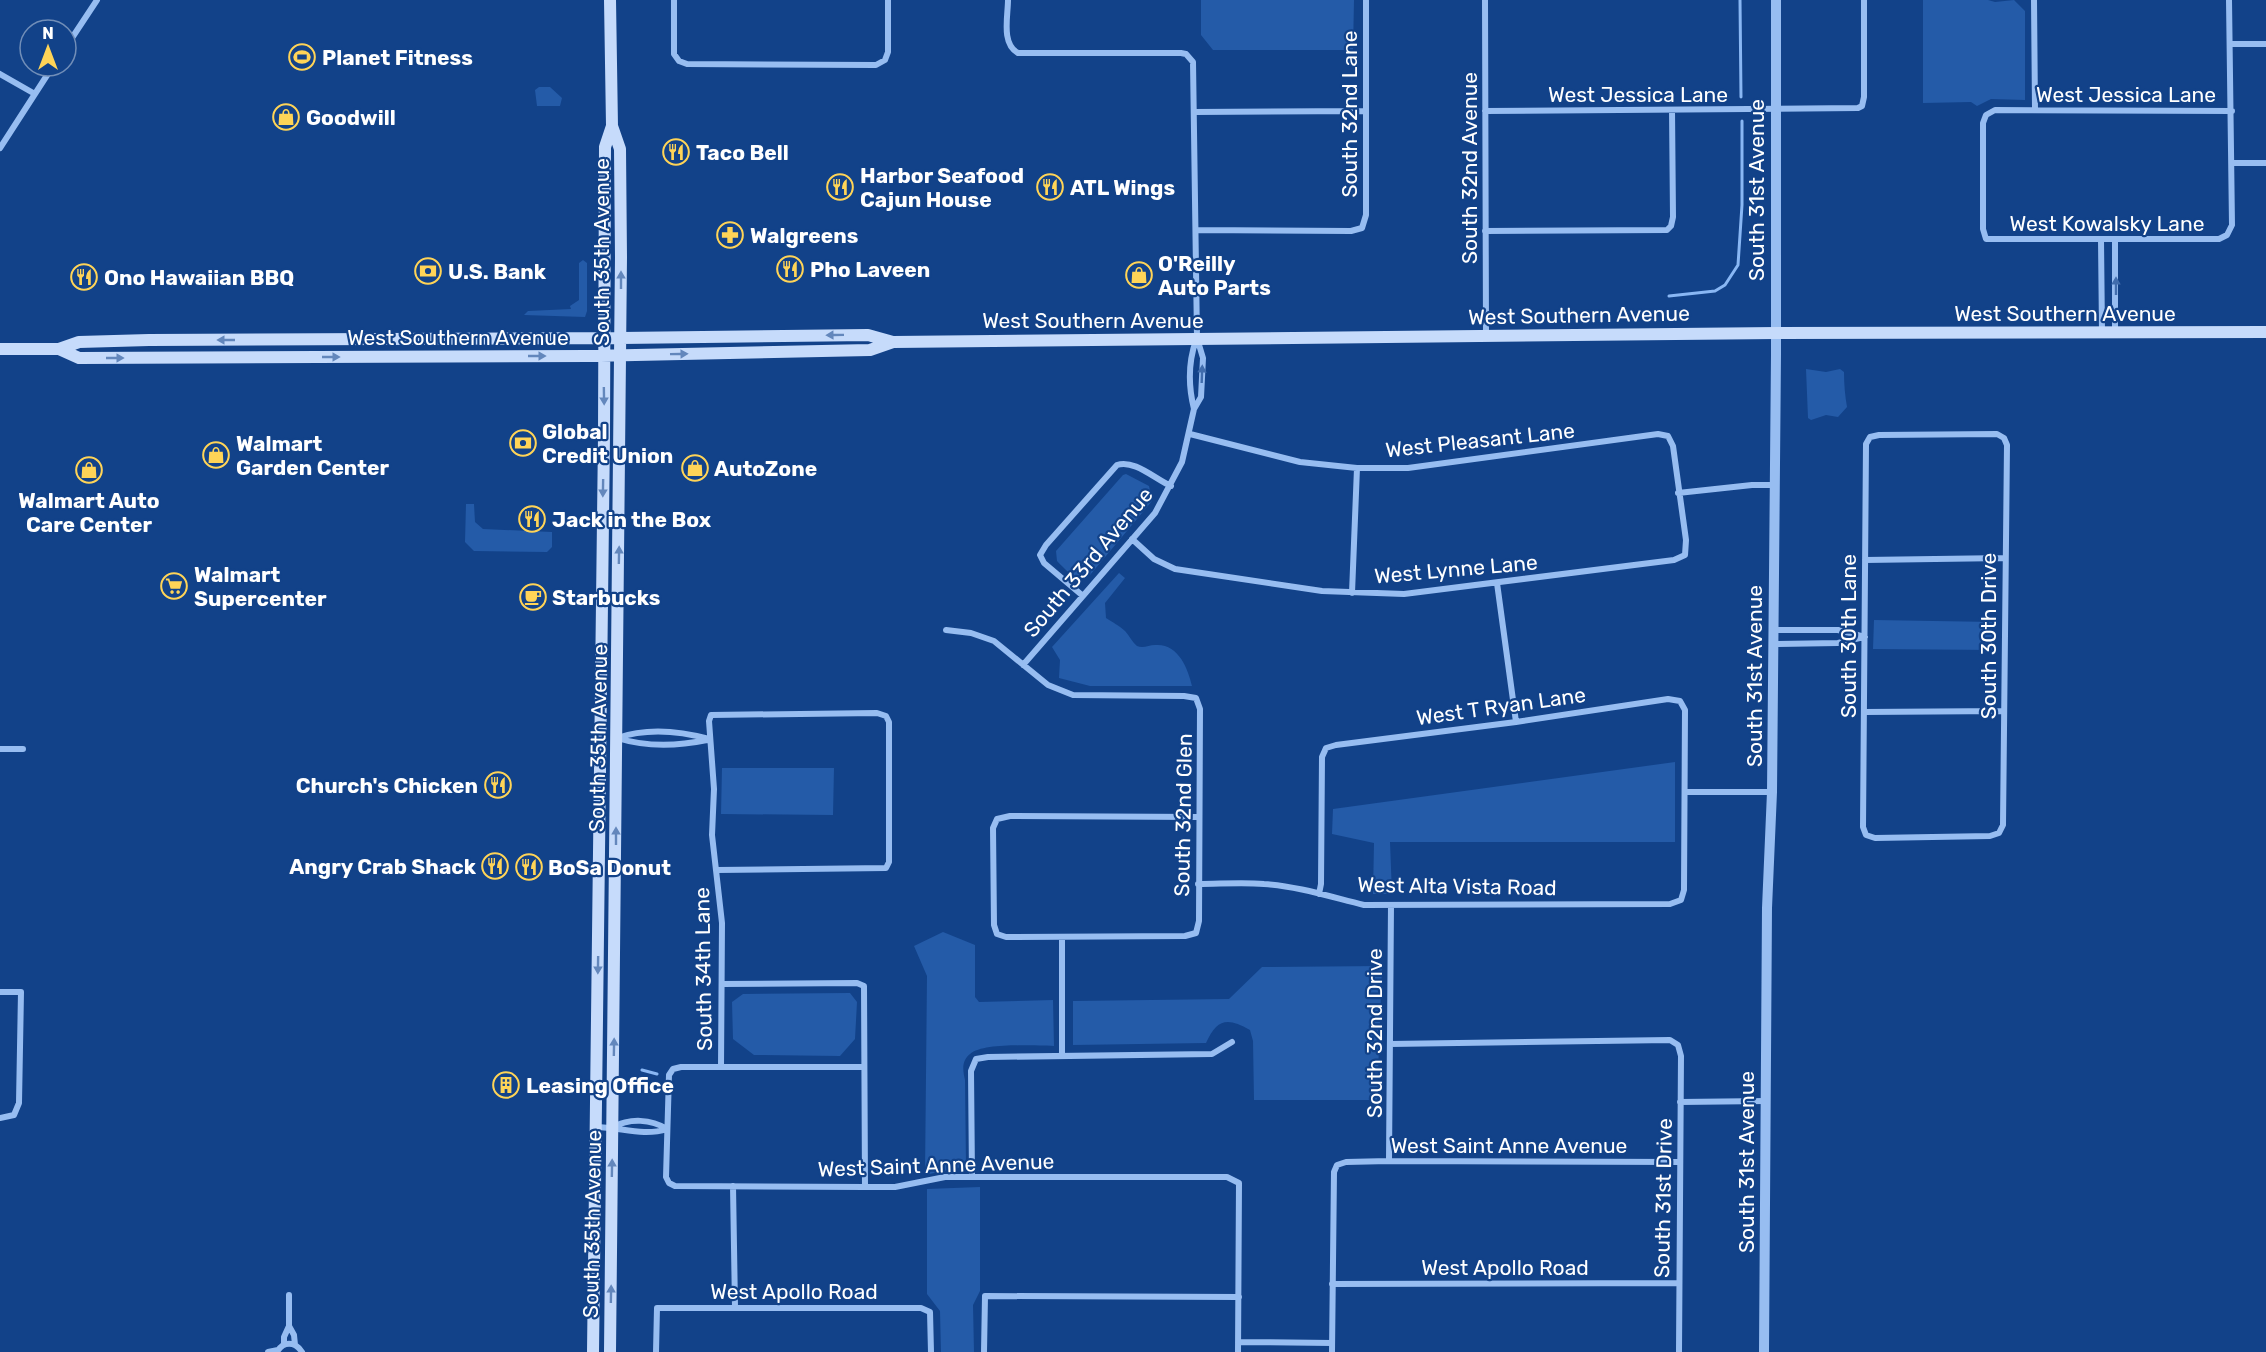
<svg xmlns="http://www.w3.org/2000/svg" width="2266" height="1352" viewBox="0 0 2266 1352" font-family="Rubik,sans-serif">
<rect width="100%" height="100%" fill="#124289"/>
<!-- green -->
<path fill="#245ba8" d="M1201,0H1354L1353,50H1213L1201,35Z
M1923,0H1988L1995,2L2014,0L2025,11V100L1991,99L1977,106L1971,102L1923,103Z
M539,87H550L562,98L560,106H537L535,90Z
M583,260L587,263V311L585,317L524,315L528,311L571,309L570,306L579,300V263Z
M1806,369L1826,372L1840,369L1844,372C1844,384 1845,396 1847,407L1838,417L1826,415L1811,420L1808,418Z
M1126,474L1149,486L1152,501L1090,575C1074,581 1068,572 1057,561L1056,551L1123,475Z
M466,504H474L475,522L483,529L552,532V547L547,552L474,551L465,542Z
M1119,573L1125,578L1105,603L1106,618C1112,622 1120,626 1125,631C1129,635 1132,642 1137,646C1143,649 1149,645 1155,645C1178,643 1188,668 1192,686H1090L1059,678L1060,660L1052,647Z
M1874,620L1994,622V650L1873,649Z
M1675,762V842H1390L1392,894H1373L1374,843L1332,834L1333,809Z
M722,768H834L833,815L721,814Z
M943,932L975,945V997L979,1002L1053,1000L1054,1046C1035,1046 984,1042 970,1054C961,1061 963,1071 965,1080L966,1166L925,1175L927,976L914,946Z
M1382,966L1377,1100H1254L1253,1041L1250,1030C1227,1017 1217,1019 1206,1043L1073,1045V1001L1229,999L1262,967Z
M850,993L857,1002L855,1039L840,1056L754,1055L733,1039L732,1002L743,994Z
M980,1187V1291L973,1305L974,1352H941L940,1311L927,1294V1189Z"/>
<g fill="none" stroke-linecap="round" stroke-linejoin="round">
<!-- stream -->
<path stroke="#89b7f4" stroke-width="3" d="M1740,0L1741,97
M1669,296L1715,291L1725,285L1738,265L1742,205V121
M642,1070L657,1074"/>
<!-- minor -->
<path stroke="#97bdf1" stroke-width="6" d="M674,0V54L679,61L687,64L876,65L885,60L888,52V0
M1008,0C1008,16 1001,44 1018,53H1181L1186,54L1193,62L1197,338L1203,358L1201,397L1194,409L1182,462L1155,513L1023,665
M1485,0L1486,335
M2034,0L2035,110
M2229,0L2232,225L2227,235L2219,239H1986L1983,229V123L1986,115L1995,110L2232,111
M2231,44H2266
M66,47L97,0
M0,74L35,94
M1485,111L1858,108L1862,106L1864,97V0
M1194,112L1365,111
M0,148L53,66
M2232,163H2266
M1196,230L1351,231L1362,228L1366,215V0
M1485,231L1667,230L1671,226L1673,217L1672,110
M2101,240L2102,332
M2115,240V332
M1194,409C1188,385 1188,363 1196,340
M1997,434L2004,438L2007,445L2003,825L1999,833L1990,836L1875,838L1866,835L1863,827L1866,444L1870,437L1879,435Z
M1678,493L1752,485H1775
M1132,539L1154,559L1175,569L1322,591L1404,594L1674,560L1685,555L1686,540L1673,446L1668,436L1658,434L1408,468H1357L1300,462L1190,434
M1865,560L2005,558
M1497,583L1516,722
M1352,593L1357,468
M1083,596L1044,563L1040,555L1046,545L1117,465C1134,459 1155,479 1171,486
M946,630L971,633L994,641L1048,685L1073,695L1184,696L1196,698L1200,709L1199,921L1196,933L1185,936L1006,937L997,934L994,925L993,828L997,819L1010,816L1199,817
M1773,630H1838L1865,637
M1773,644L1838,643L1864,637
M1864,712L2004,711
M617,738C646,728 680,731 709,739
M617,738C646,747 678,746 707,740
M0,749H23
M1685,792H1772
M717,870L886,868L889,862V722L886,716L877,713L711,715L709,721L714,789L712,835L722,923L721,1067
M1198,884C1220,884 1242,882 1264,884C1297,886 1331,897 1364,905L1670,904L1681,900L1684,890L1685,710L1680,701L1668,699L1516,722L1336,745L1326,748L1322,757L1321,884L1319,894
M1062,937V1056
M722,984L857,983L864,986L865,1187
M0,992H21L19,1103L14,1115L0,1118
M1390,1044L1670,1040L1678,1045L1681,1056L1679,1352
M864,1067H681L673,1069L669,1075L666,1177L669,1183L675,1186L865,1187H895L945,1177H1227L1239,1183L1238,1352
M1680,1102L1766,1101
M596,1127C620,1127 643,1137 667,1129
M613,1127C630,1118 651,1119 667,1129
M1389,1161L1391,905
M972,1177L971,1071L976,1059L988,1057L1212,1054L1232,1042
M733,1186L735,1307
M1332,1284L1679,1283
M289,1326L294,1335L295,1345
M1238,1342L1332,1343
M284,1344V1337L289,1326V1295
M268,1352L278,1350
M277,1352C283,1341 295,1341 302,1352
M656,1352L657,1308H921L930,1312L931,1352
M984,1352L985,1296L1239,1297
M1332,1352L1334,1172L1337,1165L1346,1162L1389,1161L1680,1162"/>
<!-- tertiary -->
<path stroke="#97bdf1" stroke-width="10" d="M1764,1352L1767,908L1772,792L1776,355V0"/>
<!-- secondary -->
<path stroke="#c6dbfb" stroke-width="12" d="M0,349H59L79,342L149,340L621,338L868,335L893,342L1777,333L2266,332
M59,349L79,358L589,356L870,350L893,342
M593,1352L604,436L605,147L612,126L610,0
M610,1352L621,257L620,149L612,126"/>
</g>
<!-- one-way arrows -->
<defs><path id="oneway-solid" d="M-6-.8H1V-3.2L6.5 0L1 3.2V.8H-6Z" transform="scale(1.5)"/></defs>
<g fill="#6387bc">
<use href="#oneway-solid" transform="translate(621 280) rotate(-90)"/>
<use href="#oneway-solid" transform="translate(835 335) rotate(179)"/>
<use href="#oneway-solid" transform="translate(226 340) rotate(180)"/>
<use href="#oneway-solid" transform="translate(679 354) rotate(-1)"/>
<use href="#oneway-solid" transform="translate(537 356)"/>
<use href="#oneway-solid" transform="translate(331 357)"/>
<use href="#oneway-solid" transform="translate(115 358)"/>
<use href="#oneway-solid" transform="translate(604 396) rotate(89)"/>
<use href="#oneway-solid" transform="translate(603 488) rotate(91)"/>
<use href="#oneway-solid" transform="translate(619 555) rotate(-89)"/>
<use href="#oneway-solid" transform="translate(616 836) rotate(-90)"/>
<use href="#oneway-solid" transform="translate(598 965) rotate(91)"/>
<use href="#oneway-solid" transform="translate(614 1047) rotate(-89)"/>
<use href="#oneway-solid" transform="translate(612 1168) rotate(-89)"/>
<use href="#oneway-solid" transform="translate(611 1294) rotate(-89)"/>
</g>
<g fill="#416dad">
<use href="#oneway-solid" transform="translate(2116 286) rotate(-90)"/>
<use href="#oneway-solid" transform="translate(1202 374) rotate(-88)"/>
</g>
<!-- icons -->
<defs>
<g id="stadium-ring" transform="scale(1.35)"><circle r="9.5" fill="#124289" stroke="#ffd457" stroke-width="1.5"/><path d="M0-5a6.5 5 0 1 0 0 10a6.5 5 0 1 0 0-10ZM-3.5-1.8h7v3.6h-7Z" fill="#ffd457"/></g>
<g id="shop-ring" transform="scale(1.35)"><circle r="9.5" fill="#124289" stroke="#ffd457" stroke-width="1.5"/><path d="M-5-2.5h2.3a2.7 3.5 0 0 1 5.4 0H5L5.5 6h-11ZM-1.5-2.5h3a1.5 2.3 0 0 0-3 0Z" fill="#ffd457"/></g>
<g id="restaurant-ring" transform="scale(1.35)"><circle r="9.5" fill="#124289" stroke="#ffd457" stroke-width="1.5"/><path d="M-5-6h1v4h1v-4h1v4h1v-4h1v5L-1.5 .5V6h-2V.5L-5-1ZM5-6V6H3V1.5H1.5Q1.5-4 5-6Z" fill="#ffd457"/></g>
<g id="pharmacy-ring" transform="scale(1.35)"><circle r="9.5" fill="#124289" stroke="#ffd457" stroke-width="1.5"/><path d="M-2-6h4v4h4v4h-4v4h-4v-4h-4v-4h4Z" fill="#ffd457"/></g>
<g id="bank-ring" transform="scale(1.35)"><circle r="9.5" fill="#124289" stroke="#ffd457" stroke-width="1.5"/><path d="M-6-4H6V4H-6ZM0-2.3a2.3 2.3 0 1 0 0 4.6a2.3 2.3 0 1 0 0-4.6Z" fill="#ffd457"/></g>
<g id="supermarket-ring" transform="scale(1.35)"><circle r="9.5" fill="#124289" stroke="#ffd457" stroke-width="1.5"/><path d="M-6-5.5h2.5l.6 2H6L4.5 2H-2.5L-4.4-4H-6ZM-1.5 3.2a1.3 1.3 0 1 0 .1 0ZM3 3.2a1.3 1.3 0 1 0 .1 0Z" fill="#ffd457"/></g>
<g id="cafe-ring" transform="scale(1.35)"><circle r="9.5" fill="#124289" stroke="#ffd457" stroke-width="1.5"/><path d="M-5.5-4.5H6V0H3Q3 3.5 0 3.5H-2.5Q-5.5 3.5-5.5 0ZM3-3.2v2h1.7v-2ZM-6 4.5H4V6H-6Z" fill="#ffd457"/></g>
<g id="building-ring" transform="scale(1.35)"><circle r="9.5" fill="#124289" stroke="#ffd457" stroke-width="1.5"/><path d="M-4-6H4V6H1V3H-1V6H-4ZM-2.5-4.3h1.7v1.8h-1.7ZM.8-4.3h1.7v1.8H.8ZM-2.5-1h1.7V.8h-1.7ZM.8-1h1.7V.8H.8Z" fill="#ffd457"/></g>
</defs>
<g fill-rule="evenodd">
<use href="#stadium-ring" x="302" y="57"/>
<use href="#shop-ring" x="286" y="117"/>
<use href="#restaurant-ring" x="676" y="152"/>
<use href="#restaurant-ring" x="840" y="187"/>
<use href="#restaurant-ring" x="1050" y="187"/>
<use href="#pharmacy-ring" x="730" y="235"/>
<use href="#restaurant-ring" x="790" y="269"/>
<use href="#bank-ring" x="428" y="271"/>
<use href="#shop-ring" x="1139" y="275"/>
<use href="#restaurant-ring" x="84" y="277"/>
<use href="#bank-ring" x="523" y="443"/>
<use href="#shop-ring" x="216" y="455"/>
<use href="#shop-ring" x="695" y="468"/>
<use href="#shop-ring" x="89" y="470"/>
<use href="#restaurant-ring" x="532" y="519"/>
<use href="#supermarket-ring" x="174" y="586"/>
<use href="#cafe-ring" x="533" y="597"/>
<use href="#restaurant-ring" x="498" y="785"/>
<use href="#restaurant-ring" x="495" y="866"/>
<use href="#restaurant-ring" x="529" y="867"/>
<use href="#building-ring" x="506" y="1085"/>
</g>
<g text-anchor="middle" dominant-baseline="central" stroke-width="4.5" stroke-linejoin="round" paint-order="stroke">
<!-- poi labels -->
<g font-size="21" font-weight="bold" fill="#fff" stroke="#124289" text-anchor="start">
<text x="322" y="57">Planet Fitness</text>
<text x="306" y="117">Goodwill</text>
<text x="696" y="152">Taco Bell</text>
<text x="860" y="175">Harbor Seafood<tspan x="860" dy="24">Cajun House</tspan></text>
<text x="1070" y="187">ATL Wings</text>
<text x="750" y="235">Walgreens</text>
<text x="1158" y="263">O'Reilly<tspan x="1158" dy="24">Auto Parts</tspan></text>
<text x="810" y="269">Pho Laveen</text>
<text x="448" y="271">U.S. Bank</text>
<text x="104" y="277">Ono Hawaiian BBQ</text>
<text x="542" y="431">Global<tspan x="542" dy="24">Credit Union</tspan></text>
<text x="236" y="443">Walmart<tspan x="236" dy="24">Garden Center</tspan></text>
<text x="714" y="468">AutoZone</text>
<text x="89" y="500" text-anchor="middle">Walmart Auto<tspan x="89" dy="24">Care Center</tspan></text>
<text x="552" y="519">Jack in the Box</text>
<text x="194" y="574">Walmart<tspan x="194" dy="24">Supercenter</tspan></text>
<text x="552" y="597">Starbucks</text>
<text x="478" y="785" text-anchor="end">Church's Chicken</text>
<text x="476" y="866" text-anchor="end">Angry Crab Shack</text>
<text x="548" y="867">BoSa Donut</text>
<text x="526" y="1085">Leasing Office</text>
</g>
<!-- street labels -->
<g font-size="21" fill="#fff" stroke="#124289">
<text x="1638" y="94">West Jessica Lane</text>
<text x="2126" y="94">West Jessica Lane</text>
<text transform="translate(1349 114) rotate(-90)">South 32nd Lane</text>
<text transform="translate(1469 168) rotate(-90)">South 32nd Avenue</text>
<text transform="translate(1756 190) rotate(-90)">South 31st Avenue</text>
<text x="2107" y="223">West Kowalsky Lane</text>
<text transform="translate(601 252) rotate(-90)">South 35th Avenue</text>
<text x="2065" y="313">West Southern Avenue</text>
<text transform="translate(1579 315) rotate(-1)">West Southern Avenue</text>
<text x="1093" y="320">West Southern Avenue</text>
<text x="458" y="337">West Southern Avenue</text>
<text transform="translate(1480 440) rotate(-6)">West Pleasant Lane</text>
<text transform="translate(1088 562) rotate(-50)">South 33rd Avenue</text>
<text transform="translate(1456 569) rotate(-5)">West Lynne Lane</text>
<text transform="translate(1848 636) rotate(-90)">South 30th Lane</text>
<text transform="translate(1988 636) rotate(-90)">South 30th Drive</text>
<text transform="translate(1754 676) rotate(-90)">South 31st Avenue</text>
<text transform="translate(1501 706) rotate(-8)">West T Ryan Lane</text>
<text transform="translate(598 738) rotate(-89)">South 35th Avenue</text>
<text transform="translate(1183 815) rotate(-89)">South 32nd Glen</text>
<text transform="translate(1457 886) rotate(1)">West Alta Vista Road</text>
<text transform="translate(703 969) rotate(-91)">South 34th Lane</text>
<text transform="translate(1374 1033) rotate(-90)">South 32nd Drive</text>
<text x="1509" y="1145">West Saint Anne Avenue</text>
<text transform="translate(1746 1162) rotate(-90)">South 31st Avenue</text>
<text transform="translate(936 1165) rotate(-2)">West Saint Anne Avenue</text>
<text transform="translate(1663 1198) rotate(-89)">South 31st Drive</text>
<text transform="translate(592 1224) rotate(-89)">South 35th Avenue</text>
<text x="1505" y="1267">West Apollo Road</text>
<text x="794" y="1291">West Apollo Road</text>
</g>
</g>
<!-- north arrow -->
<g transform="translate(48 48)"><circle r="28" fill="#124289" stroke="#718eb8" stroke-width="1.5"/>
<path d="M0-4.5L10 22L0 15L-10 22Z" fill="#ffd457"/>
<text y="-9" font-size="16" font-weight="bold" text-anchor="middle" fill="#ffffff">N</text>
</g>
</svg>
